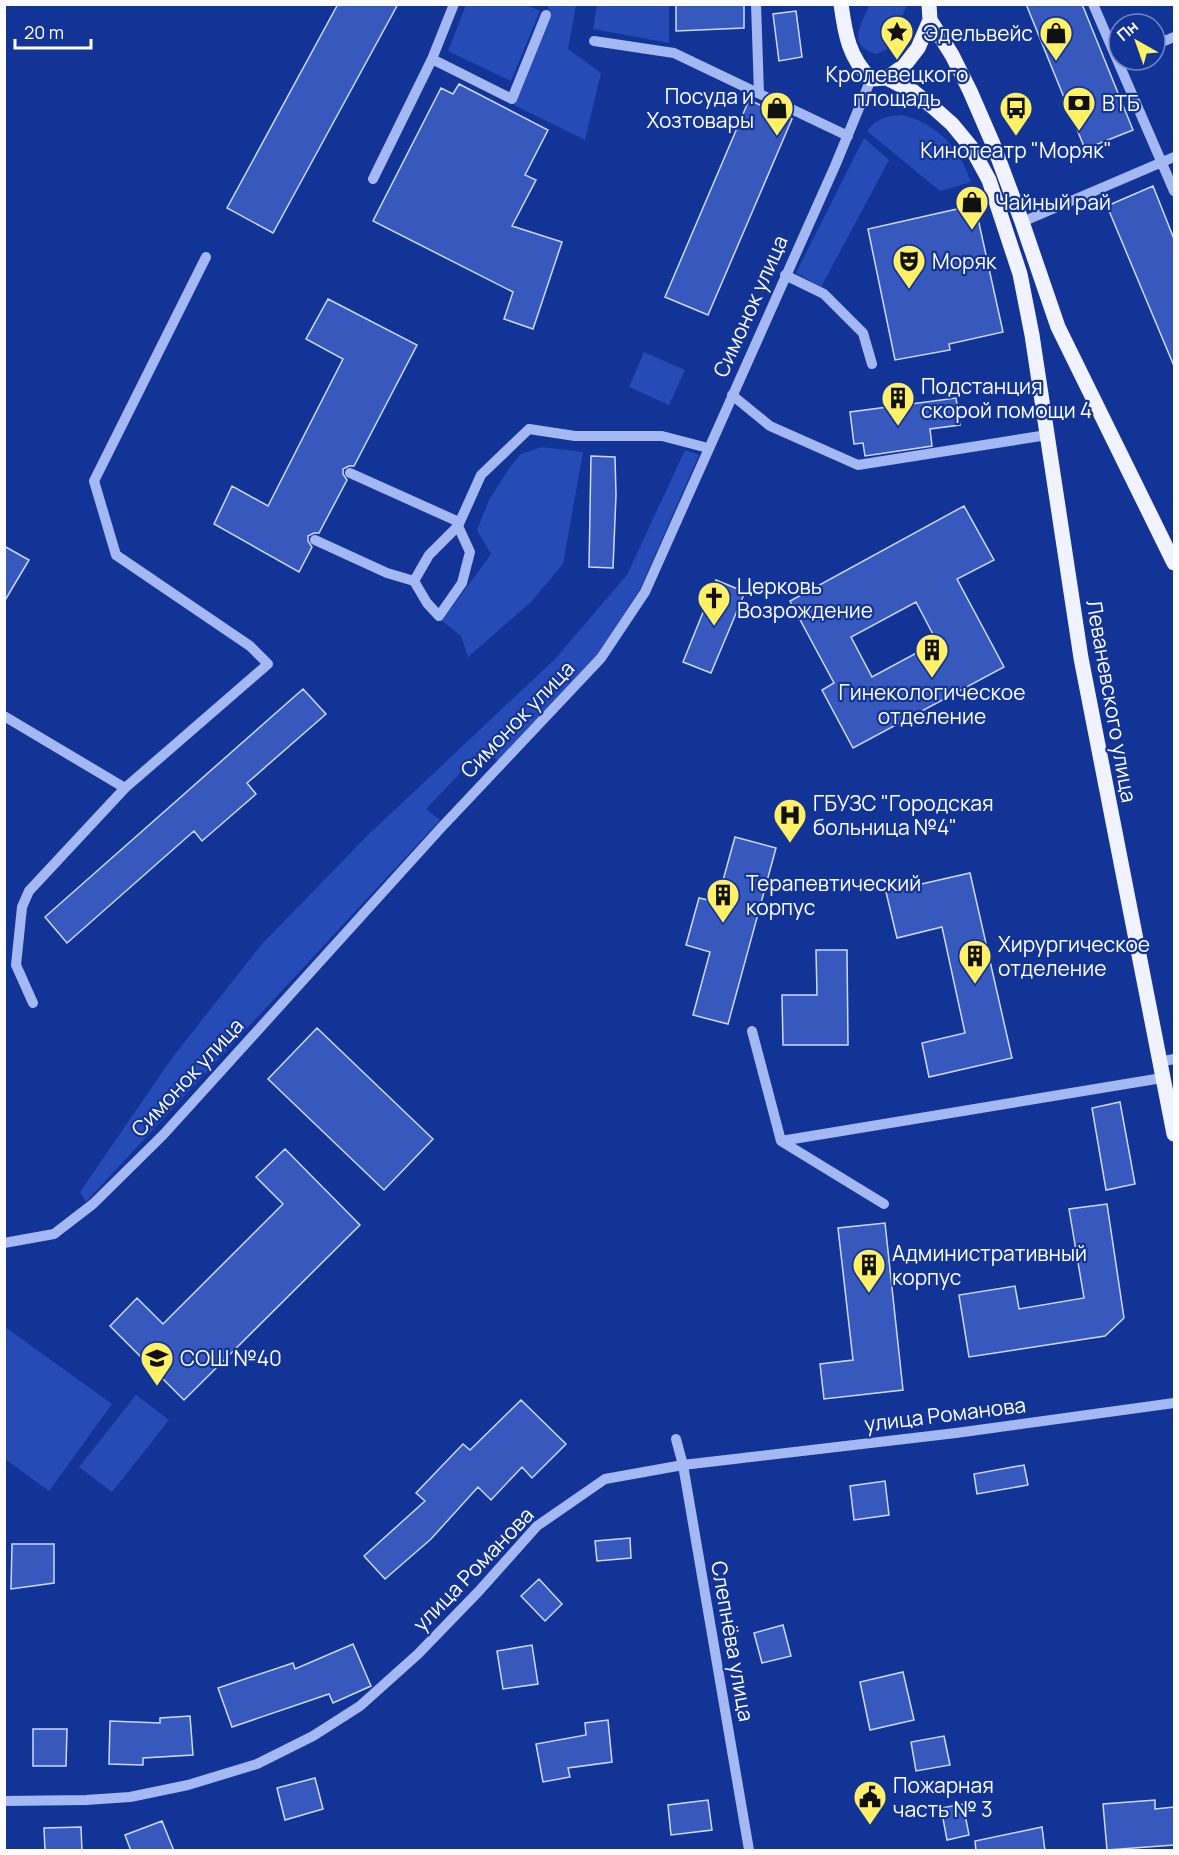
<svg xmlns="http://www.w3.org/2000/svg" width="1179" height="1855" viewBox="0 0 1179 1855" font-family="Manrope,sans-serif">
<rect width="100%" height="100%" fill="#133497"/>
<!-- green -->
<path fill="#264bb6" d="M870,4L907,5L887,49L876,54C846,45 861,25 870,4Z
M466,5H526L540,11L511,81L448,51Z
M547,5H576L568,49L601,73L585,140L514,105L551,15Z
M597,5H669V43L593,29Z
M902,115C936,123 960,148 971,182L940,191L867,131C876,119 886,116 902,115Z
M864,138L889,160L821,287L796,273Z
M644,352L685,370L669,405L629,387Z
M542,447L583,452L563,564L531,602L468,657L461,636L442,621L491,554L477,530L489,500L510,467L521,454Z
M685,450L699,455L640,589L597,656L498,761L484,748L426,809L440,820L86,1202L80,1192L172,1058L262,944L368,835L555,659L627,575Z
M5,1327L112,1404L49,1491L5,1459Z
M136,1395L169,1420L112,1492L79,1467Z"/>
<!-- building -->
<path fill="#3759bd" stroke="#ccd9fd" stroke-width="1.5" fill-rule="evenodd" d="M338,4H398L273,233L227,208Z
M676,4H744V28L676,31Z
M1026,4H1082L1133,130L1085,149Z
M796,11L802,57L779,61L773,14Z
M459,84L548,130L525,175L536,180L512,226L562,242L533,329L504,319L513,292L373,221L441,88L453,94Z
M749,100L792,119L708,315L665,297Z
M1153,186L1174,239V366L1107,206Z
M975,205L1003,332L949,344L950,350L895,360L868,229Z
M328,299L417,345L354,466H349L343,469V474L347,480L319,533H314L308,536V541L312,547L299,572L214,524L232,486L268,506L343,359L306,339Z
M956,398L960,425L930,429L932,446L865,456L863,443L854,444L850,412Z
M591,456L615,457L616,495L613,568L589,567Z
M964,506L994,560L957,579L1004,667L853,748L822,690L834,683L790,601ZM916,602L937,642L872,677L851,637Z
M4,546L29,560L4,602Z
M716,580L745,592L711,673L683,662Z
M303,689L326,714L247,783L256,794L202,841L194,831L67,943L45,917Z
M735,837L776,848L728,1024L693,1015L710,952L686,945L699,898L717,902Z
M970,873L1012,1058L929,1077L922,1043L965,1033L942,927L897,938L886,892Z
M816,950H847L848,1045H783L782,995H817Z
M317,1028L433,1139L384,1190L268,1079Z
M1120,1102L1135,1184L1106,1190L1092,1108Z
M285,1149L360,1225L184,1400L110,1326L137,1298L163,1324L283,1204L256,1177Z
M1107,1204L1124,1318L1105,1336L969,1357L959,1295L1015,1286L1019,1309L1084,1298L1069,1209Z
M885,1223L903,1390L824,1399L820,1364L853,1360L838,1228Z
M521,1400L566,1444L532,1478L522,1467L491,1500L478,1487L431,1539L385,1579L364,1556L425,1501L416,1493L463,1444L470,1450Z
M1024,1465L1028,1485L977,1494L974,1474Z
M885,1481L889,1515L854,1520L850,1486Z
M630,1538L631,1558L597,1561L595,1541Z
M12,1544H54V1583L11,1589Z
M539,1579L562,1604L545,1621L521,1596Z
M783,1625L791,1656L762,1663L754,1633Z
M353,1644L371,1686L333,1703L329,1694L232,1727L218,1688L293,1663L295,1669Z
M532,1645L538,1684L503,1689L497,1651Z
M903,1672L914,1720L870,1730L860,1682Z
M190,1716L193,1755L143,1758V1765L109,1764L110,1721L160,1723V1718Z
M608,1720L612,1762L568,1768L570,1777L543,1782L536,1744L586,1735L585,1723Z
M33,1729H67L66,1766H33Z
M944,1736L950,1765L916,1771L911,1742Z
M315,1778L323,1809L285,1820L277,1788Z
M708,1800L712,1830L671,1835L668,1805Z
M1155,1800V1809L1174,1807V1845L1107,1850L1103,1804Z
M963,1804L969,1835L947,1840L941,1808Z
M162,1821L174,1851H131L125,1835Z
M81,1827L82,1851H45L44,1828Z
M1042,1827L1045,1851H976L975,1841Z"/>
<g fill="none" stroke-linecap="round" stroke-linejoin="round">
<!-- minor -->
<path stroke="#a4b9f3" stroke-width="10" d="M454,4L432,59L512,99L546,15
M756,4L759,93
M1093,4L1174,191
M594,41L674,53L848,136
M1155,45L1174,37
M373,179L432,59
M1022,222L1174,157
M785,275L824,294L863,333L872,364
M732,395L770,426L858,465L1047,435
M350,473L459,522
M458,526L429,555L414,581L427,603L439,616L462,583L470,552L458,526L481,475L529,429L575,436H662L708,448
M315,540L387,573L414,581
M4,716L125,788L268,664L250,646L116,555L94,481L206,257
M33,1003L16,965L22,907L29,891L125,788
M752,1031L781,1141L884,1204
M1159,1062L1174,1059
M781,1141L1162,1078
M4,1243L54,1234L93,1204L163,1135L439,830L601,658L645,592L835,166L871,79
M676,1439L683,1465L749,1850
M4,1801L86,1800L130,1797L188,1785L257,1764L313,1736L360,1706L418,1654L479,1591L537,1526L605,1479L683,1465L956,1433L1174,1403"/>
<!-- major -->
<path stroke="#f0f3ff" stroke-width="15" d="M841,4C845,34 849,58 871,79L887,78L904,66L918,48L930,20L929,4
M930,20L952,55L970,91L993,144L1022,222L1058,327L1174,563
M887,78L914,92L934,108L952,124L971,147L989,180L1020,274L1032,335L1081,658L1174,1134"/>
</g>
<!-- icons -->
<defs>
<g id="sight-pin" transform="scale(1.725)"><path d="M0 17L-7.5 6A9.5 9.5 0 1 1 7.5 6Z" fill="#fff066" stroke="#133497"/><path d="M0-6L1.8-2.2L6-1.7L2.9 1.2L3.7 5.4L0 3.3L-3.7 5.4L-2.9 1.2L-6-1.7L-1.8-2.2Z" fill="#111"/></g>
<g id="shop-pin" transform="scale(1.725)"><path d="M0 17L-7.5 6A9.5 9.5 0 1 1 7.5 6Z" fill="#fff066" stroke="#133497"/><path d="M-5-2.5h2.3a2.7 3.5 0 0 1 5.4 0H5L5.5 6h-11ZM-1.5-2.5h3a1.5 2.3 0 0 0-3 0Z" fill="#111"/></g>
<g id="bank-pin" transform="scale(1.725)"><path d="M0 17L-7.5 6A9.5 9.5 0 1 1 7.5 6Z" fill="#fff066" stroke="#133497"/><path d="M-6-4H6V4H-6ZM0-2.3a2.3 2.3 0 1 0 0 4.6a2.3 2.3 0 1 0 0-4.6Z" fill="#111"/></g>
<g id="bus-pin" transform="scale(1.725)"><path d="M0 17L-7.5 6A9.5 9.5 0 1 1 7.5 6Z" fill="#fff066" stroke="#133497"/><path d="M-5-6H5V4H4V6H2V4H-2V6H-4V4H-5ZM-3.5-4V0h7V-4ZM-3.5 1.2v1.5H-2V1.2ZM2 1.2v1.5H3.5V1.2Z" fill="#111"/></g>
<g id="theatre-pin" transform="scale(1.725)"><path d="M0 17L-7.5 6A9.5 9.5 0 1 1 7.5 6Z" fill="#fff066" stroke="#133497"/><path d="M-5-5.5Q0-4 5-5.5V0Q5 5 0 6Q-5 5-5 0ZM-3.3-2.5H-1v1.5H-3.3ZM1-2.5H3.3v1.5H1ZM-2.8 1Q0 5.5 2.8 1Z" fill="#111"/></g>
<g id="building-pin" transform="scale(1.725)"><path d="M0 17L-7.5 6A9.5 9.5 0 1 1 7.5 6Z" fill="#fff066" stroke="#133497"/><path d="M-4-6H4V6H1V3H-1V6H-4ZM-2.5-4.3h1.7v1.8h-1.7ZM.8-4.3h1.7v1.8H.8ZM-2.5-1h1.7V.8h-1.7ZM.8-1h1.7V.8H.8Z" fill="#111"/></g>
<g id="church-pin" transform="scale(1.725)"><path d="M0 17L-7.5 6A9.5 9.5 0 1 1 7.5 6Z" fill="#fff066" stroke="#133497"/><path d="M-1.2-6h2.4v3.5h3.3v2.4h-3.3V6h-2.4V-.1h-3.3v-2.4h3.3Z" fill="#111"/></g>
<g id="hospital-pin" transform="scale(1.725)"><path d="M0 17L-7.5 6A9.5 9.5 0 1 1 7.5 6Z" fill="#fff066" stroke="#133497"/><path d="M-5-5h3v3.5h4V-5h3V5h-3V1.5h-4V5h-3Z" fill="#111"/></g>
<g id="school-pin" transform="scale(1.725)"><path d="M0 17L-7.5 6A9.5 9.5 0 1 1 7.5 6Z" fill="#fff066" stroke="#133497"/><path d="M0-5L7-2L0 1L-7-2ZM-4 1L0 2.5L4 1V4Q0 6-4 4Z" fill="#111"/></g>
<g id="civic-pin" transform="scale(1.725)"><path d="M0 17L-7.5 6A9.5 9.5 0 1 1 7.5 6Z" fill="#fff066" stroke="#133497"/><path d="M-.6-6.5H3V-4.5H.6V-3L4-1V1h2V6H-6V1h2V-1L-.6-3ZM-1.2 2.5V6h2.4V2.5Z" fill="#111"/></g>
</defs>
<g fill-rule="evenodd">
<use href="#sight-pin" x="897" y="32"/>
<use href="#shop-pin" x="1056" y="33"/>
<use href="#bank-pin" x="1079" y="103"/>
<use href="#shop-pin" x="777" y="108"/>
<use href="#bus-pin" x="1016" y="108"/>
<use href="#shop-pin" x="972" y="202"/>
<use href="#theatre-pin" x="909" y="261"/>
<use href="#building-pin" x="898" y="398"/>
<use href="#church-pin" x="714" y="598"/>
<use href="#building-pin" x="932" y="650"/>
<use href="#hospital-pin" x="790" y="815"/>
<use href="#building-pin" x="723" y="895"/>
<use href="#building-pin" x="975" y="956"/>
<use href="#building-pin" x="869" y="1265"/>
<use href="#school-pin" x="157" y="1358"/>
<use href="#civic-pin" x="870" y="1797"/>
</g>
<g text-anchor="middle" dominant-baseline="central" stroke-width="4.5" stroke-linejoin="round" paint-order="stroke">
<!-- poi labels -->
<g font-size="21" fill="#fff" stroke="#133497" text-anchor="start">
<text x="1033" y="33" text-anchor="end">Эдельвейс</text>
<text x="897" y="74" text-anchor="middle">Кролевецкого<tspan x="897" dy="24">площадь</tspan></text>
<text x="754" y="96" text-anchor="end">Посуда и<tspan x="754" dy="24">Хозтовары</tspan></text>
<text x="1102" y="103">ВТБ</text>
<text x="1016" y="150" text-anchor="middle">Кинотеатр "Моряк"</text>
<text x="995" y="202">Чайный рай</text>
<text x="932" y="261">Моряк</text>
<text x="921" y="386">Подстанция<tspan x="921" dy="24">скорой помощи 4</tspan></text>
<text x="737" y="586">Церковь<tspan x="737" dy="24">Возрождение</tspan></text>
<text x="932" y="692" text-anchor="middle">Гинекологическое<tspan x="932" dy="24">отделение</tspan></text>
<text x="813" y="803">ГБУЗС "Городская<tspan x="813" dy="24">больница №4"</tspan></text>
<text x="746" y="883">Терапевтический<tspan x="746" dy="24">корпус</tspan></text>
<text x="998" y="944">Хирургическое<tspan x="998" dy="24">отделение</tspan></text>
<text x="892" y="1253">Административный<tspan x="892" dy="24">корпус</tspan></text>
<text x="180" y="1358">СОШ №40</text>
<text x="893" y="1785">Пожарная<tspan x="893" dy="24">часть № 3</tspan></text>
</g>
<!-- street labels -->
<g font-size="21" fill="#fff" stroke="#133497">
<text transform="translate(750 306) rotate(-66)">Симонок улица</text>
<text transform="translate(1112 701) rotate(80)">Леваневского улица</text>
<text transform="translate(517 719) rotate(-46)">Симонок улица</text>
<text transform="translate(187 1077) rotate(-47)">Симонок улица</text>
<text transform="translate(945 1414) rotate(-7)">улица Романова</text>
<text transform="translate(473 1569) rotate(-46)">улица Романова</text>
<text transform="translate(733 1641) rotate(80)">Слепнёва улица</text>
</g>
</g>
<!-- border -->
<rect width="1179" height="1855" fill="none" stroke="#ffffff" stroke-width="12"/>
<!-- north arrow -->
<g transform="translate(1137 42) rotate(320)"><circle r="28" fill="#133497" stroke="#7185c1" stroke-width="1.5"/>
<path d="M0-4.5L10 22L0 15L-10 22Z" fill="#fff066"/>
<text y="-9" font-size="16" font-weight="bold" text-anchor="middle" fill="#ffffff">Пн</text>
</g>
<!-- scale -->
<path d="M15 39v9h76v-9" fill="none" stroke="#ffffff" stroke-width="3"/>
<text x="24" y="39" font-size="18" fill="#ffffff" stroke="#133497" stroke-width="4.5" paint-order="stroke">20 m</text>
</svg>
